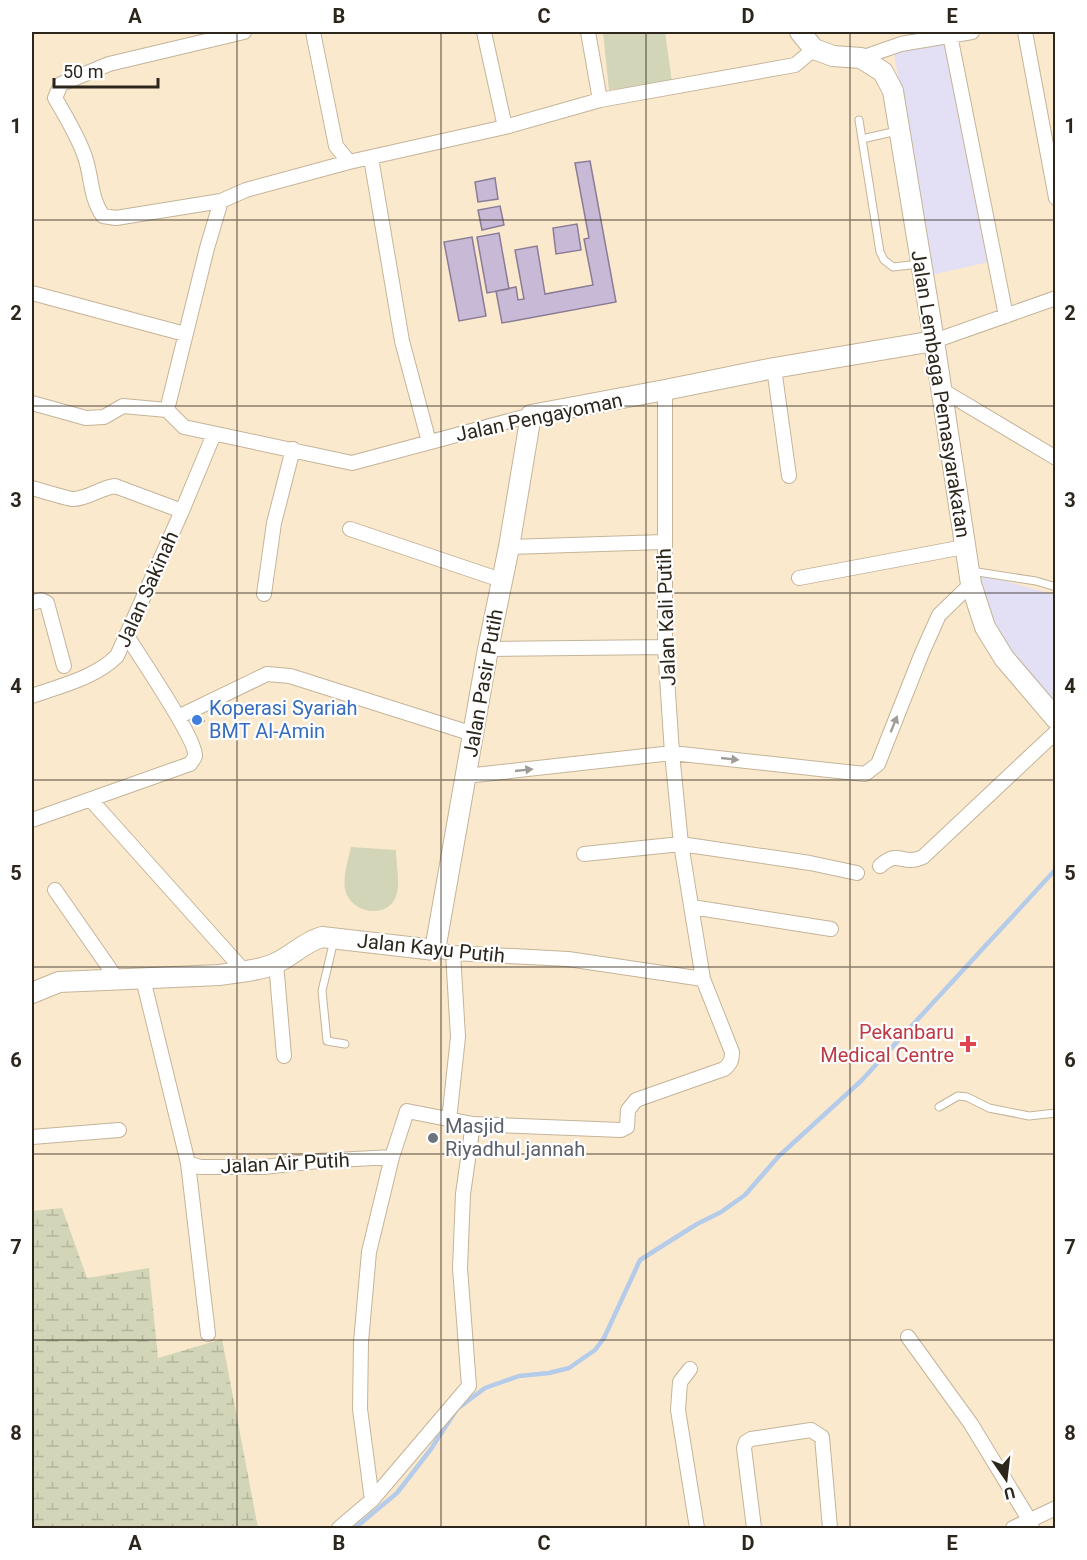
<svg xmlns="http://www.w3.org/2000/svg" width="1087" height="1560" viewBox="0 0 1087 1560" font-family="Roboto,sans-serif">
<defs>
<pattern id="wetland-marsh" width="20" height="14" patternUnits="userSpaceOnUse" patternTransform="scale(1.5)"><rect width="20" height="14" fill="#d2d5b7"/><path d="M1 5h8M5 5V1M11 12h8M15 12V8" fill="none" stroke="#b5b79d"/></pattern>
</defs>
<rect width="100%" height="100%" fill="#fbe9cd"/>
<!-- commercial -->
<path fill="#e3dff5" d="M949,41L993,261L931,275L894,53Z
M977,573L1055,595V708L1004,649Z"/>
<!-- wetland -->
<path fill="url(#wetland-marsh)" d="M62,1208L87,1278L149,1268L158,1358L222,1339L258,1528H32V1211Z"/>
<!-- park -->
<path fill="#d2d5b7" d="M603,32H665L672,82L609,90Z
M351,847L396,850C396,862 400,882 397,893C390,921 350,914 345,889C343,876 348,860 351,847Z"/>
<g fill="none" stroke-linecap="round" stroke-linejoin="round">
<!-- stream -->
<path stroke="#b5cbea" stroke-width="4.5" d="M355,1528L397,1493L431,1449L457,1409L485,1388L519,1376L549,1373L569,1368L595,1350L604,1338L640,1260L697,1224L721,1212L745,1195L779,1156L861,1081L1056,869"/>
</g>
<!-- building -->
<path fill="#c8bad6" stroke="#8a7c96" stroke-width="1.5" d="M590,161L616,302L502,323L496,291L516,287L518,300L524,299L515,250L537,246L545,294L593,285L584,239L589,238L575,163Z
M495,178L498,199L478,202L475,182Z
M500,206L504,225L482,230L478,210Z
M577,224L581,250L556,254L553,228Z
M499,233L509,289L487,293L477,237Z
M472,237L486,316L459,321L444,242Z
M200,715L204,721L196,726L191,719Z"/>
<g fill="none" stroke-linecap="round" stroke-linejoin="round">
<!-- lane casing -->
<g stroke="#c4b499" stroke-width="9">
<path id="lane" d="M859,120L880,252L884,260L893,267L919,264
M862,139L897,131
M971,571L1036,581L1056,587
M334,940L322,991L327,1041L345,1044
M939,1107L958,1096L967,1097L989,1108L1029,1116L1056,1113"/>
</g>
<!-- street casing -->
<g stroke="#c4b499" stroke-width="16">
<path id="street" d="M313,32L336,146L349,162
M484,32L505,127
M588,32L600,100
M1025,32L1056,198
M950,35L1006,316
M861,58L901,44L972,32
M371,158L402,341L429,442
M221,201L116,218L103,216C90,198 92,177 85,157C78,136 66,117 55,98L61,84L109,64L244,32
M32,293L185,334
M934,341L1056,298
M774,368L789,476
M942,390L1056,458
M32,403L86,418L104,417L123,406L167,410
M531,415L352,463L184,427L167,410L207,248L221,201L246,190L349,162L505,127L600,100L795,65L814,49
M32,488C40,490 68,499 73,499C87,499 100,488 115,486L182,511
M350,529L501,580
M509,547L664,542
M799,578L964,547
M264,594L274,523L293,449
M32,603L41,600L47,603L64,666
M488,649L665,647
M32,696C60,686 95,678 117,656L182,511L214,434
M178,717L267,674L290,676L473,734
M466,776L672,753L865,774L878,764L922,653L939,615L971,584
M91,800L244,971
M32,820L190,764C192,761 194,759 195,756C197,740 138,654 127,636
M584,854L681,844L810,863L857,873
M880,866C900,848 901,867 923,857L1056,732
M55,890L117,979
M692,907L831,929
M435,950L453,953L568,959L703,979
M276,963L284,1056
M143,979L188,1163L200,1167H264L318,1161L392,1157
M449,1120L458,1037L453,953
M32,1137L119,1130
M188,1163L208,1334
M908,1337L971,1424L1030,1521L1032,1528
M690,1369L680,1382L678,1410L697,1528
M372,1500L360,1409L361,1342L369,1252L392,1157L407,1111L473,1124L621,1130L627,1127L628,1110L636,1100L724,1069C730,1064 732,1061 732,1052L703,979L681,844L672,753L665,647V390
M339,1528L372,1500L469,1386L460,1268L463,1194L473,1124
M754,1528L744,1448L746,1442L751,1439L811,1430L822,1437L830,1528
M1013,1528L1056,1508"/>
</g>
<!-- secondary casing -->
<g stroke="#c4b499" stroke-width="22">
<path id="secondary" d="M800,32L814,49L833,56L861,58L883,72L893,91L934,341L971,584L985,627L1004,658L1056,719
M32,993L59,982L220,975C238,972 260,971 276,963C292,956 304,942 322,937L435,950L488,649L509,547L531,415L665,390L774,368L934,341"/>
</g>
<!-- lane -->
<use href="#lane" stroke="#fff" stroke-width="7"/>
<!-- street -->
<use href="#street" stroke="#fff" stroke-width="14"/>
<!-- secondary -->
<use href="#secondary" stroke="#fff" stroke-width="20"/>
</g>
<!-- one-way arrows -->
<defs><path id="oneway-solid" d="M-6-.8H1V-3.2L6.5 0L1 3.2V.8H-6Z" transform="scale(1.5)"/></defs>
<g fill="#a09d99">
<use href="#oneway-solid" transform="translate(894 724) rotate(-68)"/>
<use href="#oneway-solid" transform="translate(730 759) rotate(6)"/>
<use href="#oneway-solid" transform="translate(524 770) rotate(-6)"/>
</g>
<!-- grid -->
<path fill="none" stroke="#2d261c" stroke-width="1.5" stroke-opacity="0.55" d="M237,32V1528M441,32V1528M646,32V1528M850,32V1528M32,220H1056M32,406H1056M32,593H1056M32,780H1056M32,967H1056M32,1154H1056M32,1340H1056"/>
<!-- markers -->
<circle fill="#3f7fe0" stroke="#fff" stroke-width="2" cx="197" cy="720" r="6"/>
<path fill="#e0444e" stroke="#fff" stroke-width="2" d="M965 1035h6v6h6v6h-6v6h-6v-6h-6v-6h6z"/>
<circle fill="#6b7280" stroke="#fff" stroke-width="2" cx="433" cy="1138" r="6"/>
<g text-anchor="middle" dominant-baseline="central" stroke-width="4.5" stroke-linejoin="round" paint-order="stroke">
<!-- street labels -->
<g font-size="20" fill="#2d261c" stroke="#fff">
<text transform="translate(941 394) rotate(81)">Jalan Lembaga Pemasyarakatan</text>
<text transform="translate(539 417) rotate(-12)">Jalan Pengayoman</text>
<text transform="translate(147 589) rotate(-66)">Jalan Sakinah</text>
<text transform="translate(666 617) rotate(-92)">Jalan Kali Putih</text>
<text transform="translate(483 683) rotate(-80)">Jalan Pasir Putih</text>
<text transform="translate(431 948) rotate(6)">Jalan Kayu Putih</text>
<text transform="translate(285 1163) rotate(-3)">Jalan Air Putih</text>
</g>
<!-- shop labels -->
<g font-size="20" fill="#366cbe" stroke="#fff" text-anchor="start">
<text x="209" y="708">Koperasi Syariah<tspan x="209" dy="23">BMT Al-Amin</tspan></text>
</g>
<!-- health labels -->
<g font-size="20" fill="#be3a42" stroke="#fff" text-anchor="end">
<text x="954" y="1032">Pekanbaru<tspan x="954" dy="23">Medical Centre</tspan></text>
</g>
<!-- worship labels -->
<g font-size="20" fill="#5b616d" stroke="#fff" text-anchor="start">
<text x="445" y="1126">Masjid<tspan x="445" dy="23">Riyadhul jannah</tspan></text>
</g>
</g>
<!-- border -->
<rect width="1087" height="1560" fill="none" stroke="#ffffff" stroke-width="66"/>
<!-- north arrow -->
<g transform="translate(1006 1479) rotate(166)" stroke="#ffffff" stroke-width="4.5" paint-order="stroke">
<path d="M0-4.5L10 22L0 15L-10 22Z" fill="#2d261c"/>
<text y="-9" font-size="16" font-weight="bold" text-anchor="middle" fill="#2d261c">U</text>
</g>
<!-- scale -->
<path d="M54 78v9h104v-9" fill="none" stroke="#2d261c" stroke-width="3"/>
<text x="63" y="78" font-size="18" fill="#2d261c" stroke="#ffffff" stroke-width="4.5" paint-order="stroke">50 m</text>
<rect x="33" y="33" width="1021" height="1494" fill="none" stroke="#2d261c" stroke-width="2"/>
<g font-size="20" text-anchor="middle" font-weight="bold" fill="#2d261c">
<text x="135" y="23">A</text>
<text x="339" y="23">B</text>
<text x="544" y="23">C</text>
<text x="748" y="23">D</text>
<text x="952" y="23">E</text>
<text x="16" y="133">1</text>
<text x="1070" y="133">1</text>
<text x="16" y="320">2</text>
<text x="1070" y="320">2</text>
<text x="16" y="507">3</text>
<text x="1070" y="507">3</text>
<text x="16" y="693">4</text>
<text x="1070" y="693">4</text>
<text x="16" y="880">5</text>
<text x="1070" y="880">5</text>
<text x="16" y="1067">6</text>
<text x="1070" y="1067">6</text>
<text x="16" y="1254">7</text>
<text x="1070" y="1254">7</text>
<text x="16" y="1440">8</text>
<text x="1070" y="1440">8</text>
<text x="135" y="1550">A</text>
<text x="339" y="1550">B</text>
<text x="544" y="1550">C</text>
<text x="748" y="1550">D</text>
<text x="952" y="1550">E</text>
</g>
</svg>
